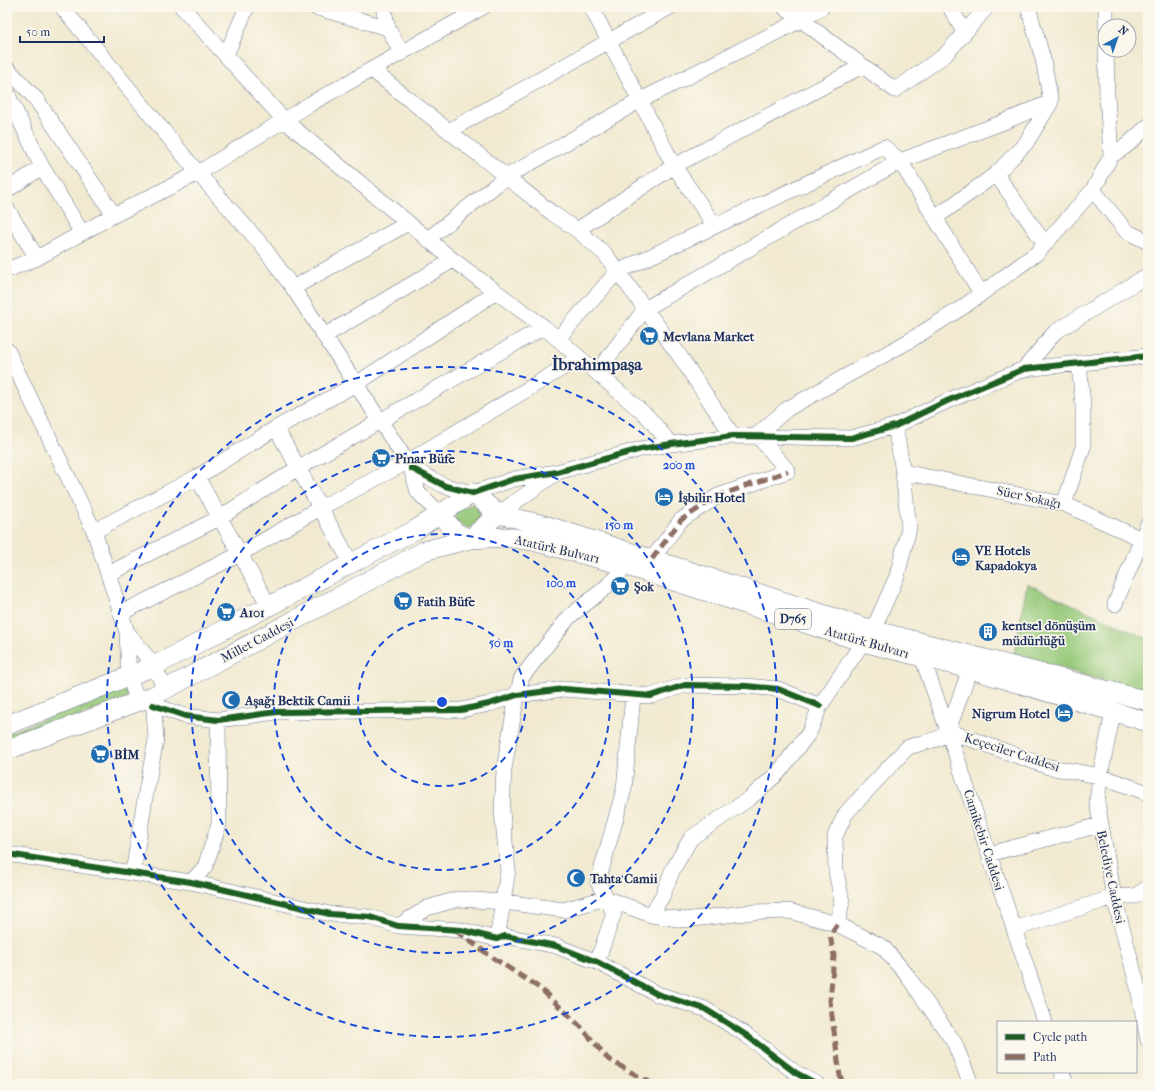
<svg xmlns="http://www.w3.org/2000/svg" width="1155" height="1091" viewBox="0 0 1155 1091" font-family="'IM FELL French Canon',serif">
<rect width="100%" height="100%" fill="#fbf7ec"/>
<filter id="ink" filterUnits="userSpaceOnUse"><feTurbulence type="fractalNoise" baseFrequency=".025" numOctaves="2"/><feDisplacementMap in="SourceGraphic" scale="8" xChannelSelector="R" yChannelSelector="G"/><feConvolveMatrix kernelMatrix="1 2 1 2 8 2 1 2 1" color-interpolation-filters="sRGB"/></filter>
<filter id="wash" filterUnits="userSpaceOnUse"><feTurbulence type="fractalNoise" baseFrequency=".012" numOctaves="4" result="noise"/><feDisplacementMap in="SourceGraphic" scale="16" xChannelSelector="R" yChannelSelector="G"/><feGaussianBlur stdDeviation="0.9" result="paint"/><feColorMatrix in="noise" values="0 0 0 0 0 0 0 0 0 0 0 0 0 0 0 0 0 1.4 0 .05"/><feComposite in="paint" operator="in"/></filter>
<g filter="url(#wash)">
<rect width="100%" height="100%" fill="#f1ead1"/>
<!-- green -->
<path fill="#97c97a" stroke="#597c6c" d="M473,504L479,510V519L470,528H466L456,521L455,512Z
M1027,584L1148,639V694L1014,654Z
M124,687L128,698L7,743V734Z"/>
</g>
<g filter="url(#ink)">
<g fill="none" stroke-linecap="round" stroke-linejoin="round">
<!-- minor casing -->
<g stroke="#667086" stroke-width="16">
<path id="minor" d="M62,7L198,173L261,244L293,288L411,468L418,492L441,515
M182,7L284,120L453,260L544,327L647,416L671,444
M314,7L388,28
M383,7L388,28L401,52
M591,7L674,166L715,226
M784,7L895,90L945,55L987,7
M950,7L964,32
M1106,7V26
M1106,50L1107,96L1111,156
M226,55L247,7
M7,68L36,99L114,215
M372,70L552,213L577,230L605,254L679,355L733,436
M7,93L42,167L82,233
M450,130L670,7
M996,174L1045,244
M7,190L42,167
M1093,190L1126,231L1148,242
M7,209L37,258
M935,218L996,174L1026,143L1051,102L1043,59L1028,7
M577,230L674,166L862,66
M428,239L506,177L639,101L801,20L822,7
M7,270L37,258L114,215L198,173L310,104L483,7
M293,288L408,223
M324,336L453,260
M558,339L617,272L884,147L900,161L981,293
M7,350L94,531L127,632L129,677L138,701
M1024,369L1055,332L1148,275
M597,372L645,309L900,161L1001,123L1051,102
M276,428L351,563
M757,435L787,409L909,341L963,307L1037,253L1093,190L1111,156L1126,146L1148,126
M411,468L445,486L473,493L514,479L557,472L641,449L671,444L733,436L851,438L895,426L947,401L1024,369L1148,356
M903,472L1064,504L1148,542
M197,477L269,606
M1064,504L1083,447V405L1079,364
M498,514L555,474
M94,531L197,477L276,428L356,384L496,292
M652,559L681,520L718,496L788,471L757,435
M108,574L219,518L298,468L544,327
M1115,604L1148,524
M121,613L240,554L320,508L407,462L579,358
M873,630L897,576L909,528L903,472L895,426
M127,632L154,666L165,689
M922,657L948,731L1045,1022
M153,705L185,716L218,720L277,712L461,710L489,704L517,695L564,689L651,696L685,685L746,686L778,689L820,706
M1113,713L1100,776L1097,802L1114,897L1138,988L1148,1040
M948,731L1049,767L1100,776L1148,793
M7,854L191,882L330,914L370,917L398,926L461,930L497,939L505,936L556,946L597,962L657,994L705,1009L746,1035L796,1073L817,1084
M989,854L1100,825
M133,873L146,792L156,740L153,697
M191,882L205,867L219,824L218,720
M651,915L663,895L672,871L691,838L750,798L778,773L809,733L820,706L863,642
M837,924L842,902L836,871L835,836L846,813L907,748C921,741 938,743 948,731L970,669
M398,926L427,908L458,899L504,902L564,910L605,898L651,915L684,920L753,912L789,911L837,924L883,947L906,974L954,1042L971,1084
M1014,929L1114,897L1135,896L1148,888
M497,939L508,870L502,812L504,769L517,695L522,677L569,617L604,589L627,566
M597,962L614,913L598,882L624,789L633,696
M1062,1072L1066,1084"/>
</g>
<!-- major casing -->
<g stroke="#667086" stroke-width="20">
<path id="major" d="M441,515L455,532L470,539L506,537L533,541L627,566L863,642L970,669L1148,722
M7,725L154,666L415,530L473,493L498,514L548,526L873,630L1148,701
M7,750L153,696L424,551L470,539L498,514"/>
</g>
<!-- minor -->
<use href="#minor" stroke="#fff" stroke-width="15"/>
<!-- major -->
<use href="#major" stroke="#fff" stroke-width="19"/>
<!-- quiet -->
<path stroke="#8d6e63" stroke-width="5" stroke-dasharray="10 5" stroke-linecap="butt" d="M652,559L681,520L718,496L788,471
M837,924L830,935L834,956L830,1001L840,1076L844,1084
M456,931L492,957L541,989L582,1028L608,1059L652,1084"/>
<!-- cycleway casing -->
<g stroke="#fbf7ec" stroke-width="8">
<path id="cycleway" d="M411,468L445,486L473,493L514,479L557,472L641,449L671,444L733,436L851,438L895,426L947,401L1024,369L1148,356
M153,705L185,716L218,720L277,712L461,710L489,704L517,695L564,689L651,696L685,685L746,686L778,689L820,706
M7,854L191,882L330,914L370,917L398,926L461,930L497,939L505,936L556,946L597,962L657,994L705,1009L746,1035L796,1073L817,1084"/>
</g>
<!-- cycleway -->
<use href="#cycleway" stroke="#1b5e20" stroke-width="6"/>
</g>
</g>
<!-- distance rings -->
<g fill="none" stroke="#1d4ed8" stroke-width="2" stroke-dasharray="7 5">
<circle cx="442" cy="702" r="84"/>
<circle cx="442" cy="702" r="168"/>
<circle cx="442" cy="702" r="251"/>
<circle cx="442" cy="702" r="335"/>
</g>
<!-- icons -->
<defs>
<g id="supermarket-disc" transform="scale(1)"><circle r="9.5" fill="#1f6fb2" stroke="#fbf7ec"/><path d="M-6-5.5h2.5l.6 2H6L4.5 2H-2.5L-4.4-4H-6ZM-1.5 3.2a1.3 1.3 0 1 0 .1 0ZM3 3.2a1.3 1.3 0 1 0 .1 0Z" fill="#fff"/></g>
<g id="hotel-disc" transform="scale(1)"><circle r="9.5" fill="#1f6fb2" stroke="#fbf7ec"/><path d="M-6-4.5h1.5V1H6V5H4.5V3h-9V5H-6ZM-4 0a1.8 1.8 0 1 1 3.6 0ZM.5 0V-2.5h3Q6-2.5 6 0Z" fill="#fff"/></g>
<g id="building-disc" transform="scale(1)"><circle r="9.5" fill="#1f6fb2" stroke="#fbf7ec"/><path d="M-4-6H4V6H1V3H-1V6H-4ZM-2.5-4.3h1.7v1.8h-1.7ZM.8-4.3h1.7v1.8H.8ZM-2.5-1h1.7V.8h-1.7ZM.8-1h1.7V.8H.8Z" fill="#fff"/></g>
<g id="mosque-disc" transform="scale(1)"><circle r="9.5" fill="#1f6fb2" stroke="#fbf7ec"/><path d="M3.5-4.9A6 6 0 1 0 3.5 4.9A5 5 0 1 1 3.5-4.9Z" fill="#fff"/></g>
</defs>
<g fill-rule="evenodd">
<use href="#supermarket-disc" x="649" y="336"/>
<use href="#supermarket-disc" x="381" y="458"/>
<use href="#hotel-disc" x="664" y="497"/>
<use href="#hotel-disc" x="961" y="557"/>
<use href="#supermarket-disc" x="620" y="586"/>
<use href="#supermarket-disc" x="403" y="601"/>
<use href="#supermarket-disc" x="226" y="612"/>
<use href="#building-disc" x="988" y="632"/>
<use href="#mosque-disc" x="231" y="700"/>
<use href="#hotel-disc" x="1064" y="713"/>
<use href="#supermarket-disc" x="100" y="754"/>
<use href="#mosque-disc" x="576" y="878"/>
</g>
<g text-anchor="middle" dominant-baseline="central" stroke-width="3.5" stroke-linejoin="round" paint-order="stroke">
<!-- shield labels -->
<rect fill="#fbf7ec" stroke="#5e6b89" stroke-width="1" x="775" y="609" width="36" height="20" rx="3"/>
<g font-size="12" font-weight="bold" fill="#1b2f5e">
<text x="793" y="619">D765</text>
</g>
<!-- poi labels -->
<g font-size="13" font-weight="bold" fill="#1b2f5e" stroke="#fbf7ec" text-anchor="start">
<text x="663" y="336">Mevlana Market</text>
<text x="395" y="458">Pınar Büfe</text>
<text x="678" y="497">İşbilir Hotel</text>
<text x="975" y="550">VE Hotels<tspan x="975" dy="15">Kapadokya</tspan></text>
<text x="634" y="586">Şok</text>
<text x="417" y="601">Fatih Büfe</text>
<text x="240" y="612">A101</text>
<text x="1002" y="625">kentsel dönüşüm<tspan x="1002" dy="15">müdürlüğü</tspan></text>
<text x="245" y="700">Aşağı Bektik Camii</text>
<text x="1050" y="713" text-anchor="end">Nigrum Hotel</text>
<text x="114" y="754">BİM</text>
<text x="590" y="878">Tahta Camii</text>
</g>
<!-- street labels -->
<g font-size="13" fill="#1b2f5e" stroke="#fbf7ec">
<text transform="translate(1029 497) rotate(12)">Süer Sokağı</text>
<text transform="translate(557 549) rotate(13)">Atatürk Bulvarı</text>
<text transform="translate(257 640) rotate(-28)">Millet Caddesi</text>
<text transform="translate(867 642) rotate(16)">Atatürk Bulvarı</text>
<text transform="translate(1012 752) rotate(18)">Keçeciler Caddesi</text>
<text transform="translate(984 840) rotate(72)">Camikebir Caddesi</text>
<text transform="translate(1111 877) rotate(78)">Belediye Caddesi</text>
</g>
<!-- district labels -->
<g font-size="17" font-weight="bold" fill="#1b2f5e" stroke="#fbf7ec">
<text x="597" y="364">İbrahimpaşa</text>
</g>
</g>
<circle cx="442" cy="702" r="6" fill="#1d4ed8" stroke="#fbf7ec" stroke-width="2"/>
<g font-size="12" text-anchor="middle" font-weight="bold" fill="#1d4ed8" stroke="#fbf7ec" stroke-width="3.5" stroke-linejoin="round" paint-order="stroke">
<text x="679" y="469">200 m</text>
<text x="619" y="529">150 m</text>
<text x="561" y="587">100 m</text>
<text x="501" y="647">50 m</text>
</g>
<!-- margin -->
<rect width="1155" height="1091" fill="none" stroke="#fbf7ec" stroke-width="24"/>
<!-- legend -->
<rect x="997" y="1021" width="140" height="52" fill="#fbf7ec" stroke="#a1a7b3"/>
<rect x="1005" y="1034" width="20" height="6" fill="#1b5e20" stroke="#a1a7b3"/>
<text x="1033" y="1041" font-size="12" fill="#1b2f5e">Cycle path</text>
<rect x="1005" y="1054" width="20" height="6" fill="#8d6e63" stroke="#a1a7b3"/>
<text x="1033" y="1061" font-size="12" fill="#1b2f5e">Path</text>
<!-- north arrow -->
<g transform="translate(1117 38) rotate(40)"><circle r="19" fill="#fbf7ec" stroke="#a1a7b3"/>
<path d="M0-3L7 15L0 10L-7 15Z" fill="#1f6fb2"/>
<text y="-6" font-size="11" font-weight="bold" text-anchor="middle" fill="#1b2f5e">N</text>
</g>
<!-- scale -->
<path d="M20 36v6h84v-6" fill="none" stroke="#1b2f5e" stroke-width="2"/>
<text x="26" y="36" font-size="12" fill="#1b2f5e" stroke="#fbf7ec" stroke-width="3" paint-order="stroke">50 m</text>
</svg>
